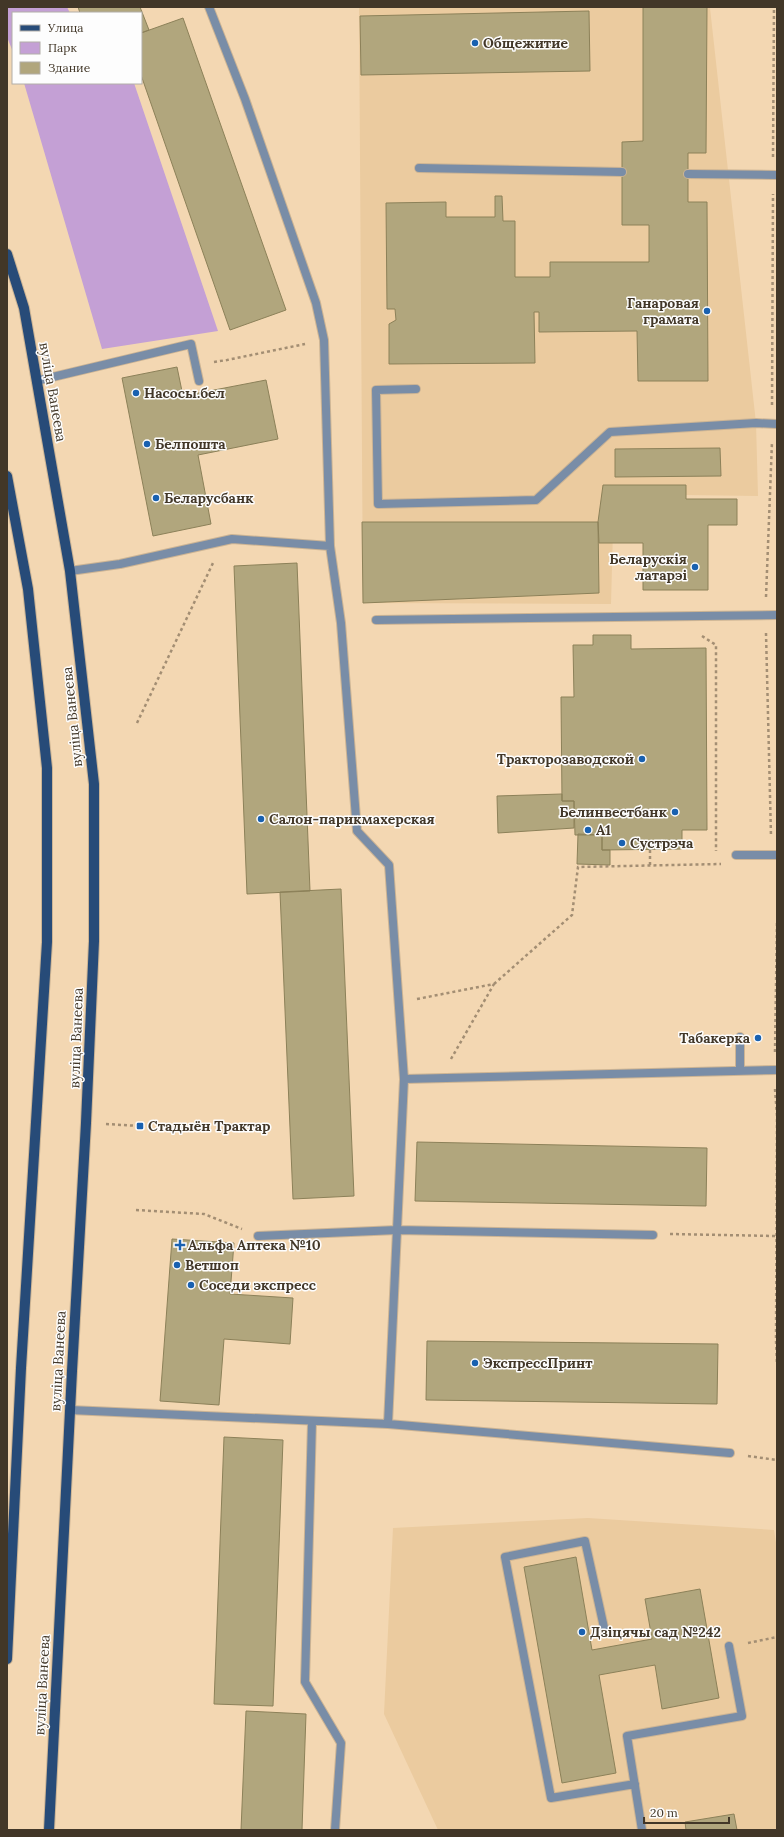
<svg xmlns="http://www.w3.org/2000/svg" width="784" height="1837" viewBox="0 0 784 1837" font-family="Lora,serif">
<rect width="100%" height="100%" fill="#f3d7b2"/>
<!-- built -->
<path fill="#ebcb9f" d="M359,7L710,8L756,423L758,496L614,494L611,604L363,603Z
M588,1518L774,1530L777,1549V1830H438L384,1714L393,1528Z"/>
<!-- green -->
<path fill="#c4a0d5" d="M7,7H67L70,13H13V52L7,37Z
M24,83H134L218,331L102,349Z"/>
<!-- building -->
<path fill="#b1a67d" stroke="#8c8159" d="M78,7H140L149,30L141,33V13H80Z
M643,7H707L706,153H688V202H707L708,381H638L637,331L539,332V312H534L535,363L389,364V324L396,320L395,309H387L386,203L446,202V217H495V196H502L503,221H515V277H550V262H649V225H622V142L643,141Z
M589,11L590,71L361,75L360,16Z
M183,18L286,310L230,330L141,75V33Z
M177,367L183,396L266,380L278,439L198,455L211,524L153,536L122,378Z
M720,448L721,476L615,477V449Z
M603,485H686V499H737V525H708V590H643V543H599L598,522Z
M362,522H598L599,593L363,603Z
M297,563L310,891L247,894L234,566Z
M593,635H631V649L706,648L707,830H682V849L602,850V835H575L574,801H562L561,697H574L573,645H593Z
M562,794V801H574V828L498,833L497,796Z
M578,834L602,835V850H610V865L577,864Z
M341,889L354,1196L293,1199L280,892Z
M417,1142L707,1148L706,1206L415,1201Z
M172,1239L234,1243L230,1294L293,1298L290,1344L224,1339L219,1405L160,1401Z
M427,1341L718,1344L717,1404L426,1400Z
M224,1437L283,1440L273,1706L214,1704Z
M576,1557L592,1650L652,1639L645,1599L700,1589L719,1698L662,1709L655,1665L599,1675L616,1773L562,1783L524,1567Z
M246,1711L306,1714L302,1830H241Z
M734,1814L737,1830H686L685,1822Z"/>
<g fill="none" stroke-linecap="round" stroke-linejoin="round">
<!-- service casing -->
<g stroke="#ccb494" stroke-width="10">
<path id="service" d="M209,7L245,99L316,303L324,340L330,546L341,623L357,831L389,865L404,1079L777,1070
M419,168L622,172
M688,174L777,175
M36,381L191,344L199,381
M416,389L376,390L378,504L536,500L610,432L756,423L777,424
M70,571L120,564L232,539L330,546
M376,620L777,615
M736,855H777
M740,1071V1037
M258,1236L397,1230L653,1235
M70,1410L388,1424L404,1079
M312,1421L305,1682L341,1743L335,1830
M388,1424L730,1453
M605,1632L585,1541L505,1557L551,1798L635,1784
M642,1830L627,1736L742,1716L729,1646"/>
</g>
<!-- primary casing -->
<g stroke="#ccb494" stroke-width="12">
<path id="primary" d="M7,254L24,308L70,571L94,784V941L86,1123L72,1371L49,1830
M7,476L28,589L47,768V942L21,1368L7,1659"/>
</g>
<!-- path -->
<path stroke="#a38e73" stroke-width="2.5" stroke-dasharray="3 3" stroke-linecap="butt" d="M773,157L774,7
M214,362L227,360L305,344
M772,405L773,194
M766,597L772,442
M766,633L771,836
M702,636L716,645V851
M137,723L213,563
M650,865V849
M494,984L572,915L578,867L721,864
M417,999L494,984L451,1059
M775,1052L777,920
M775,1089L777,1116L776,1340L777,1365
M106,1124L140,1126
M136,1210L204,1214L242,1229
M670,1234L775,1236
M748,1456L777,1460
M748,1643L777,1637"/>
<!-- service -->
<use href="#service" stroke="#798da7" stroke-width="8"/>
<!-- primary -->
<use href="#primary" stroke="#274b78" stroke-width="10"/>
</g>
<!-- markers -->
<g fill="#1961b0" stroke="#fdfdfd" stroke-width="1.5">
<circle cx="475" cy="43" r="4"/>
<circle cx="707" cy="311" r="4"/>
<circle cx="136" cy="393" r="4"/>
<circle cx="147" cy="444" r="4"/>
<circle cx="156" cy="498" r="4"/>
<circle cx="695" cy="567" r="4"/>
<circle cx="642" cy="759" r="4"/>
<circle cx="675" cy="812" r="4"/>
<circle cx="261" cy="819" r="4"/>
<circle cx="588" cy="830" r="4"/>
<circle cx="622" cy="843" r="4"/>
<circle cx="758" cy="1038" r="4"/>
<rect x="136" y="1122" width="8" height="8" rx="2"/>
<path d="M178 1239h4v4h4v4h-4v4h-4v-4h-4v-4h4z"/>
<circle cx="177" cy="1265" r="4"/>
<circle cx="191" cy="1285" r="4"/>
<circle cx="475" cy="1363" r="4"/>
<circle cx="582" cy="1632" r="4"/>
</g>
<g text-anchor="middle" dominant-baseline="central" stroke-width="3" stroke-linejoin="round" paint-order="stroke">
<!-- poi labels -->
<g font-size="14" font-weight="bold" fill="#423728" stroke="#fdfdfd" text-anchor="start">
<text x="483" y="43">Общежитие</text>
<text x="699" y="303" text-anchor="end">Ганаровая<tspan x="699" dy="16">грамата</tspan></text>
<text x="144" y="393">Насосы.бел</text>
<text x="155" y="444">Белпошта</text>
<text x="164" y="498">Беларусбанк</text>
<text x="687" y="559" text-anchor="end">Беларускія<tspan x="687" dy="16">латарэі</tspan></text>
<text x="634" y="759" text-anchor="end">Тракторозаводской</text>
<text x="667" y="812" text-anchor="end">Белинвестбанк</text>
<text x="269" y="819">Салон-парикмахерская</text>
<text x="596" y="830">A1</text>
<text x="630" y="843">Сустрэча</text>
<text x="750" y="1038" text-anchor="end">Табакерка</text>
<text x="148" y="1126">Стадыён Трактар</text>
<text x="188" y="1245">Альфа Аптека №10</text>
<text x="185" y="1265">Ветшоп</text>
<text x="199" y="1285">Соседи экспресс</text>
<text x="483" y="1363">ЭкспрессПринт</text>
<text x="590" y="1632">Дзіцячы сад №242</text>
</g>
<!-- street labels -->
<g font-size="14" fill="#423728" stroke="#fdfdfd">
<text transform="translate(53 392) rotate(80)">вуліца Ванеева</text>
<text transform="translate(72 717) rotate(-96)">вуліца Ванеева</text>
<text transform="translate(76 1038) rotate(-88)">вуліца Ванеева</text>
<text transform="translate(58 1361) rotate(-87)">вуліца Ванеева</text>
<text transform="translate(42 1685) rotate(-87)">вуліца Ванеева</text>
</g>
</g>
<!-- border -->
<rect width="784" height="1837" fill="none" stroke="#423728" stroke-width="16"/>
<!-- legend -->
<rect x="12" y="12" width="130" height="72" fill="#fdfdfd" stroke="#b2aea8"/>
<rect x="20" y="25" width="20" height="6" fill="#274b78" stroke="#b2aea8"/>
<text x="48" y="32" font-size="12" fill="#423728">Улица</text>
<rect x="20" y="42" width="20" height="12" fill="#c4a0d5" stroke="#b2aea8"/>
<text x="48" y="52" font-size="12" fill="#423728">Парк</text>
<rect x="20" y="62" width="20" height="12" fill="#b1a67d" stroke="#b2aea8"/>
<text x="48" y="72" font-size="12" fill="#423728">Здание</text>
<!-- scale -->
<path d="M644 1817v6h85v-6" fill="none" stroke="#423728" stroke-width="2"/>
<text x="650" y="1817" font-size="12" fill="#423728" stroke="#fdfdfd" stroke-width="3" paint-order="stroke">20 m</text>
</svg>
